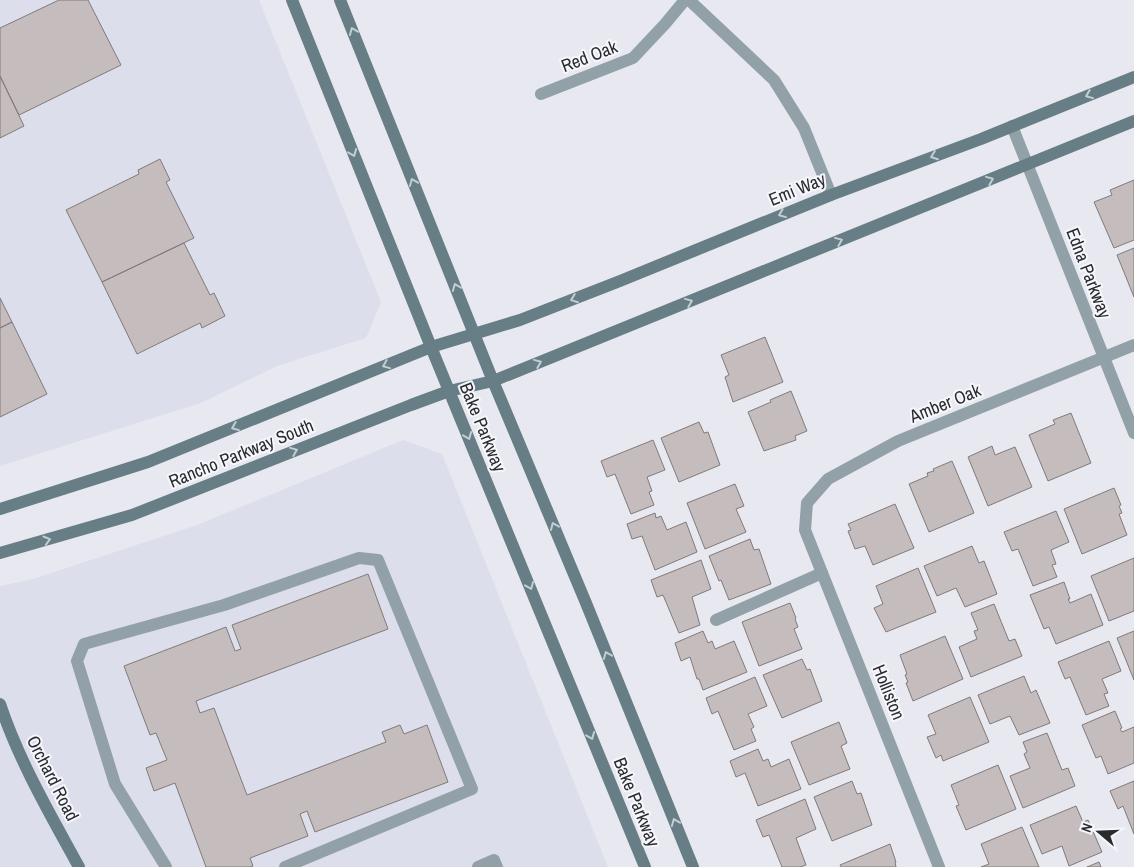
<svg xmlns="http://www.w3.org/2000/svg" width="1134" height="867" viewBox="0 0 1134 867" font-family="'Archivo Narrow',sans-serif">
<rect width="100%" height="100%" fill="#e8e9f0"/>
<!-- built -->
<path fill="#dcdeec" d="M0,0H259L381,302L366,338L277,366L201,403L0,466Z
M403,440L442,454L608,867H0V586L33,579L197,525Z"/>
<!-- building -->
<path fill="#c5bdbd" stroke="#817a79" d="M59,0H88L121,65L19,115L0,76V28Z
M0,76L24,126L0,138Z
M160,159L170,180L166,182L194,238L102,282L66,210L139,174L138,170Z
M1134,180V240L1114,248L1094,202L1112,195L1110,190Z
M184,243L210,295L214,293L225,316L202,328L200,323L137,354L102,282Z
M1134,248V297L1117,255Z
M0,298L12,322L0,328Z
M12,322L47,394L0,417V328Z
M765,337L783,382L733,402L725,377L729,375L721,355Z
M791,391L807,431L795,436L796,440L764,451L748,412L771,402L770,400Z
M1071,413L1091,463L1048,481L1029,435L1055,424L1053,420Z
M699,422L704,433L708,432L720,465L679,482L661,438Z
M653,440L665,470L647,477L652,491L649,492L654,505L631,514L615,474L607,477L601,461Z
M992,446L995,455L1015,447L1032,487L988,506L968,457Z
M952,461L974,513L929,532L909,484L928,476L927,473L934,471L933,469Z
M735,484L744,506L736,509L746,532L705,549L687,503Z
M1114,488L1121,505L1119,506L1122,513L1119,514L1127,535L1082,554L1064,509Z
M895,504L914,548L873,565L865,546L855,549L848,531L851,530L848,524Z
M1056,511L1069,542L1051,550L1056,564L1052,565L1057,577L1033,586L1018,549L1012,551L1004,532Z
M655,513L656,518L661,516L667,530L686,522L697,552L655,570L642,536L632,539L627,524Z
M750,539L754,550L759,549L771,584L729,600L721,580L719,581L709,556Z
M972,546L979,563L984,561L997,594L965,607L956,588L937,596L924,566Z
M1134,558V611L1109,621L1091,576Z
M701,560L711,589L692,597L700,625L679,633L663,595L657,597L651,580Z
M918,568L936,612L886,632L874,608L883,604L876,586Z
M368,574L388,629L196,701L200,713L214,708L247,795L386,742L382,732L400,725L404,734L427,725L448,782L315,832L307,811L300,814L308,836L250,858L253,866L250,867H206L175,783L154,791L146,768L167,760L156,733L150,735L124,666L226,627L235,651L241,649L232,625Z
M1064,582L1070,599H1068L1070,603L1091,594L1103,625L1056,644L1049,627L1044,629L1030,595Z
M790,603L796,618L795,619L798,627L794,629L802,649L759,666L742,622Z
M994,604L1009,641L1015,639L1022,656L971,677L959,647L977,639L974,631L978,630L971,613Z
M703,631L708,643L712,641L715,649L734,641L747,672L703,690L699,679H697L690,657L681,661L675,643Z
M1134,631V680L1117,638Z
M945,636L963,679L913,701L906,683L908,682L905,675L907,674L900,655Z
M1109,641L1121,671L1102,679L1108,693L1104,694L1109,706L1086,715L1070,677L1065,679L1058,662Z
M802,659L807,670L810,669L822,701L782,718L763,675Z
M1024,676L1031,693L1036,690L1050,723L1019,735L1010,716L990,724L978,695Z
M755,677L767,706L748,714L754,727L751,729L756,741L734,750L718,711L712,714L706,698Z
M970,697L989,742L943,761L941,755L936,758L927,737L936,734L928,715Z
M1115,711L1122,728L1120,729L1122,732L1134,727V763L1108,774L1101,756L1096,758L1082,725Z
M839,722L847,743L841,746L850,769L809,785L791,742Z
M1047,733L1062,770L1068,768L1075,786L1023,808L1010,776L1030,768L1024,754L1027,752L1023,742Z
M758,749L763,761L768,759L771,767L789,759L801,789L758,806L745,773L736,777L730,761Z
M998,765L1016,809L966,830L956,806L959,805L951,785Z
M852,781L857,794L861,793L872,825L832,841L814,797Z
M1134,781V834L1123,806L1118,809L1110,791Z
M805,799L816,829L796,838L806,865L800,867H782L769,835L763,837L756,820Z
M1076,806L1083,822L1088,820L1102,852L1069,866L1062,846L1042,854L1030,825Z
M1022,827L1039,867H981L989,864L981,844Z
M890,844L896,862H895L896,867H841L840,865Z
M1099,862L1101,867H1087Z"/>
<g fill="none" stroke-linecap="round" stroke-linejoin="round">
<!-- lane -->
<path stroke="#92a1a7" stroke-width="12" d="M716,620L822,573
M166,867L115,784L77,661L84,644L224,605L359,558L378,560L472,789L285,867
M478,867L494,860L497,867"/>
<!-- street -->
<path stroke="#92a1a7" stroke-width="12" d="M689,0L774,80L804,128L831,195
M541,94L633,58L665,24L685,0
M1012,126L1134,433
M939,867L805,530L807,503L828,479L898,441L1134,345"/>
<!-- secondary -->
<path stroke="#677e87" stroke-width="12" d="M292,0L431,347L645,867
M340,0L493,381L586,603L693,867
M0,509L148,462L431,347L520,320L620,281L831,195L981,139L1134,77
M0,553L132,515L411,405L449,391L493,381L1134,121
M0,704C19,761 50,814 79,867"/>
</g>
<!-- one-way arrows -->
<defs><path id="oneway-chevron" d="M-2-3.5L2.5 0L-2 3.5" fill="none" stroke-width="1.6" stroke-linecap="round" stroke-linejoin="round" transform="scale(1.25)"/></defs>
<g stroke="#c3cdd4">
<use href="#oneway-chevron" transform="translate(353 31) rotate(-112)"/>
<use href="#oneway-chevron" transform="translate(1089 95) rotate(158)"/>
<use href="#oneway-chevron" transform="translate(353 153) rotate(68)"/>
<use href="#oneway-chevron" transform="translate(934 156) rotate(160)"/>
<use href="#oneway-chevron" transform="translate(990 180) rotate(-22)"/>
<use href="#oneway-chevron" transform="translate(413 182) rotate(-112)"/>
<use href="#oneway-chevron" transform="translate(782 214) rotate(158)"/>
<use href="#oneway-chevron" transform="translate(839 241) rotate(-22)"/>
<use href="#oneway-chevron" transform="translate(456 287) rotate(-112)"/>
<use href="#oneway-chevron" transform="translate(574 299) rotate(159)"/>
<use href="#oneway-chevron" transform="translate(689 302) rotate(-22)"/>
<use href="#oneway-chevron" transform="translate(538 363) rotate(-22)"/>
<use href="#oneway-chevron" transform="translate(386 365) rotate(158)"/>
<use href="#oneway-chevron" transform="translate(235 427) rotate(158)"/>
<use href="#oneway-chevron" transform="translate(468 436) rotate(68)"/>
<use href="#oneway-chevron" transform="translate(294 451) rotate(-22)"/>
<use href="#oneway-chevron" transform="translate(554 526) rotate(-113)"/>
<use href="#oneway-chevron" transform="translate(47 540) rotate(-16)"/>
<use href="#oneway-chevron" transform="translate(530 586) rotate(68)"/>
<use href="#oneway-chevron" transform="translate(607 655) rotate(-112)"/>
<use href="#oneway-chevron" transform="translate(591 736) rotate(68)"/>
<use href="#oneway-chevron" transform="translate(675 822) rotate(-112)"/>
</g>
<g text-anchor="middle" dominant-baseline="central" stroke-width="4" stroke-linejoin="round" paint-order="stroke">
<!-- street labels -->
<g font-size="18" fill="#2a2b2d" stroke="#f5f7fd">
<text transform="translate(589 56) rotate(-21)">Red Oak</text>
<text transform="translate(797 189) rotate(-22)">Emi Way</text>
<text transform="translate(1089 273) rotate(69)">Edna Parkway</text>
<text transform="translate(945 403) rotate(-22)">Amber Oak</text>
<text transform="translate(483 427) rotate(68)">Bake Parkway</text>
<text transform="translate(241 453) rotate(-22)">Rancho Parkway South</text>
<text transform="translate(889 692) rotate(68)">Holliston</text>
<text transform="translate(53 778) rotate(63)">Orchard Road</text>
<text transform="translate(637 802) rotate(68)">Bake Parkway</text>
</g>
</g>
<!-- north arrow -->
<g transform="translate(1099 832) rotate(289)" stroke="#f5f7fd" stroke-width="4" paint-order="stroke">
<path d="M0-4L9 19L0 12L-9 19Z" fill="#2a2b2d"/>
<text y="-8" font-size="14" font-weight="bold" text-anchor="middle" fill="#2a2b2d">N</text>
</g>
</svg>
